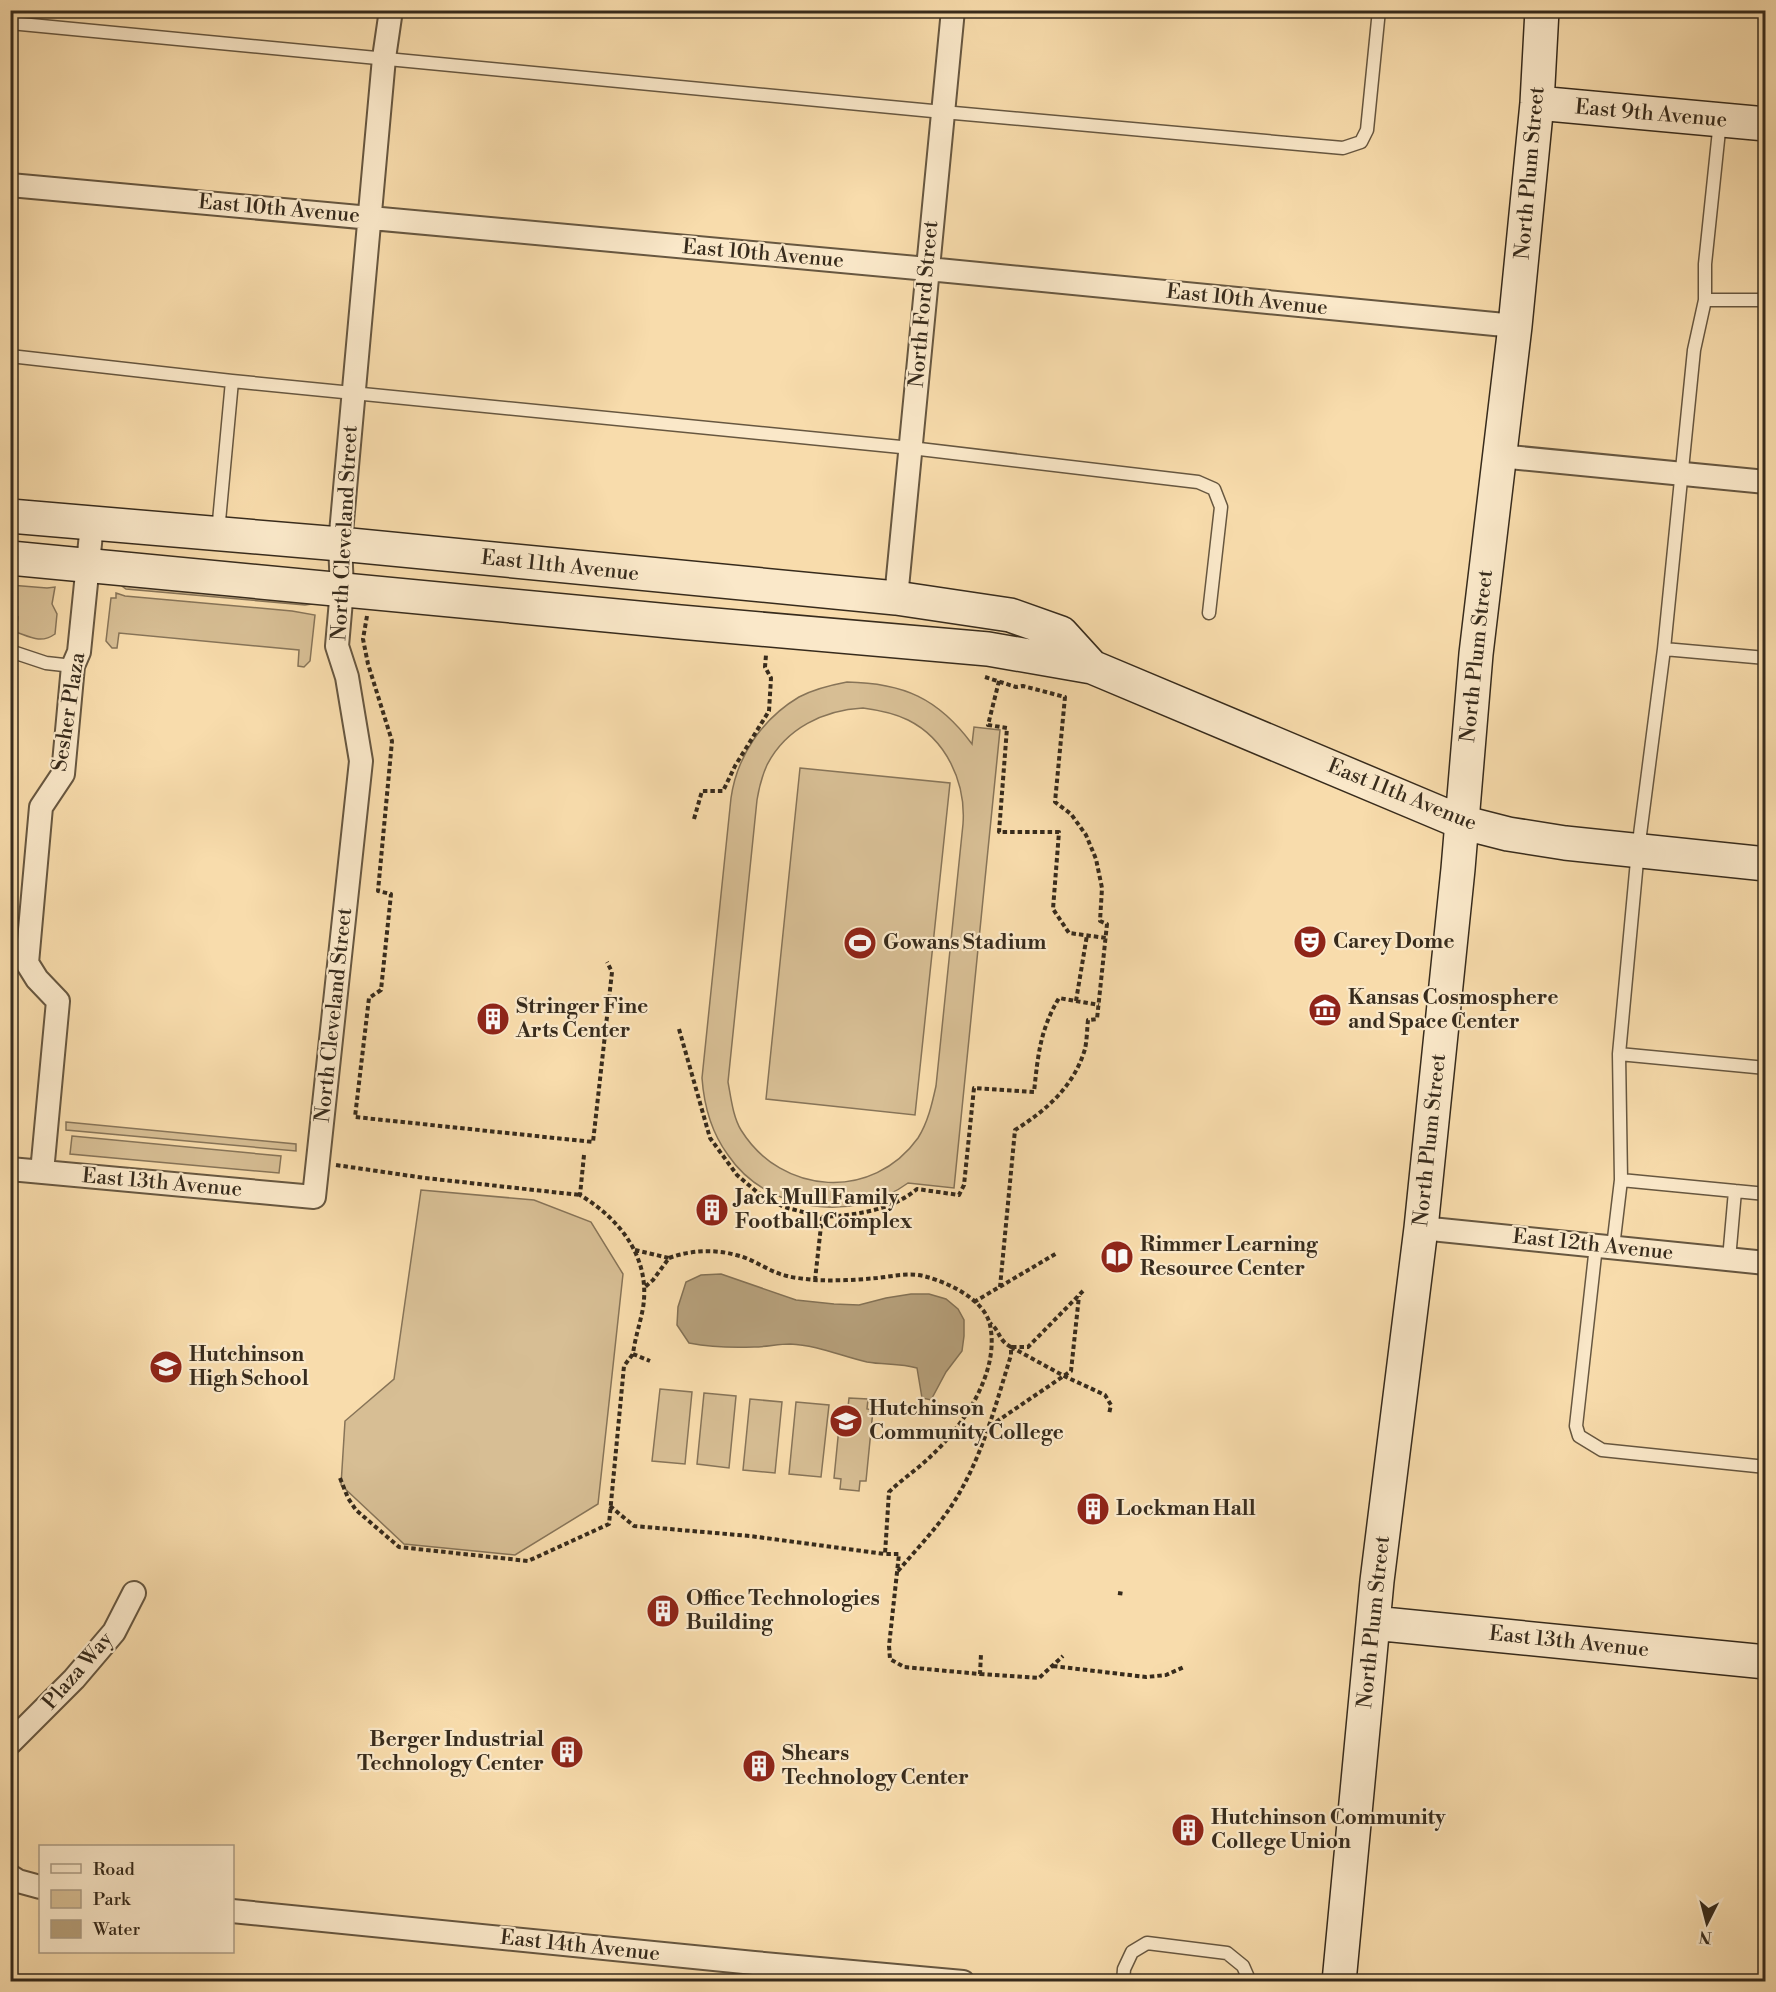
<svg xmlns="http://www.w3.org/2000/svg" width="1776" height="1992" viewBox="0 0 1776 1992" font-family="'Libre Bodoni',serif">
<rect width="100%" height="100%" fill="#f8dcac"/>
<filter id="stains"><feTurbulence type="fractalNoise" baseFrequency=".00333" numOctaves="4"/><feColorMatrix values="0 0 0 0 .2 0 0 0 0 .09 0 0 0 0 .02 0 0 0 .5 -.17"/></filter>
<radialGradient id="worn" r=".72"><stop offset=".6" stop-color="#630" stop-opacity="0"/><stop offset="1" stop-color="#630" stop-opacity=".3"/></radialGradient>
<!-- green -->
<path fill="#d7be94" stroke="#877458" stroke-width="1.5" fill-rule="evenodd" d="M122,583L308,600L312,604L305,605L126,589L122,586Z
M10,585L47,588L55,587L52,604L57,614L55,634C41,644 30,637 16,632L18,617L11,616Z
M116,593L125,596L292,611L315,615L310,661L304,667L298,666L299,650L119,633L117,648H112L106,641L111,598H116Z
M847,682C903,683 938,698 972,744L974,727L1000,730L954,1188L908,1183C854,1223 767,1213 728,1155C711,1132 704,1106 702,1078L731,798C737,756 762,719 799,697C814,689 831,685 847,682ZM863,708C878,710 894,713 908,720C946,739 966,782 963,824L936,1086C932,1104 928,1122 918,1138C873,1201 782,1196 741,1130C733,1117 731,1098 728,1082L757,800C759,788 762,776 767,765C786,728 824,710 863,708Z
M800,768L950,783L915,1115L766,1099Z
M66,1122L296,1144V1151L66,1130Z
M72,1136L281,1156L279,1173L70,1154Z
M421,1190L534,1200L591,1222L623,1274L598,1504L515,1555L404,1544L341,1485L345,1421L394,1379Z
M660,1389L692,1392L685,1464L652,1461Z
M704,1393L736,1396L729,1468L697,1464Z
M849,1398L868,1399L867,1409L873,1410L866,1481H860L859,1491L840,1489L841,1479L834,1478L841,1407H848Z
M750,1399L782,1402L775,1473L743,1470Z
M796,1402L829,1405L821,1477L789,1474Z"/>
<!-- water -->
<path fill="#b6a07b" stroke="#837155" stroke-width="1.5" d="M721,1274L796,1300L834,1304L859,1305L886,1298L911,1294H929L946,1299L958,1309L964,1320V1336L962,1351L946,1372L931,1400L922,1398L917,1368C900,1363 884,1365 867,1362C841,1356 817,1345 790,1344C778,1344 766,1347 754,1347C732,1348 710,1347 689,1343L677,1325L678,1307L686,1282L701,1275Z"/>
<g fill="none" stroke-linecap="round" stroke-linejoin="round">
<!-- lane casing -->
<g stroke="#675740" stroke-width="15">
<path id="lane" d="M10,23L943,112L1343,148L1361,142L1367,130L1379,10
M1705,300H1766
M10,356L232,381L911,448L1198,482L1214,489L1221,507L1209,613
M218,532L232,381
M1664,649L1766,658
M10,651L46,663L73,666
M1619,1054L1766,1068
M1621,1180L1766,1194
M1596,1246L1576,1426L1579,1436L1602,1450L1766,1467
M1613,1247L1621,1180L1619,1054L1638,850L1664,649L1694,350L1705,300V264L1720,121
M1729,1259L1735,1191
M1123,1982L1124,1969L1132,1952L1147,1943L1227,1953L1243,1966L1250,1982"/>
</g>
<!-- street casing -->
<g stroke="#675740" stroke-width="26">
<path id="street" d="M10,185L928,269L1515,326
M1499,456L1766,482
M896,598L953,10
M10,1169L314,1197L361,761L347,677L337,646L342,589L340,544L384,58L391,10
M42,1172L58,1001L37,979L27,963L41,807L63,774L73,666L79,652L92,524
M1421,1228L1766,1263
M10,1743L74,1679L114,1632L134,1593
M10,1876L18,1881L40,1887
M232,1911L754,1963L963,1982"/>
</g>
<!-- secondary casing -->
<g stroke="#372b1c" stroke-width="36">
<path id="secondary" d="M1537,103L1766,124
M10,516L340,544L896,598L1010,615L1061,633L1092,667
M10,558L680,622L988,649L1092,667L1461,822L1508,834L1565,843L1766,864
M1373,1623L1766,1662
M1339,1982L1377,1581L1421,1228L1458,869L1476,654L1515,326L1537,103L1542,10"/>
</g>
<!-- path -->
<path stroke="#372b1c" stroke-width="4" stroke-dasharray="4.5 3" stroke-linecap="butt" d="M367,616L363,639L368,664L392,741L378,891L391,894L381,990L369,998L355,1117L593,1142L612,972L607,962
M985,677L1016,687L1023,686L1065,697L1055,802L1071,814L1086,835L1096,859L1102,888L1100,921L1107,924L1097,1019L1088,1020C1087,1029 1087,1040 1085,1049C1074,1086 1047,1110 1015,1130L1000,1287
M999,681L988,725L1007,728L999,832H1059L1053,909L1069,933L1106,938
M694,819L702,791H723L735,766L769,711L771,678L765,667L766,655
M1076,1001L1087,935
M679,1029L710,1138L737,1175L757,1192L784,1207L822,1217L815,1280
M584,1155L580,1195C620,1219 651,1258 643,1308C640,1324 635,1338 633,1354L650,1361
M336,1165L425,1178L580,1195
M822,1217C855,1215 891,1211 917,1189L959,1195L964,1185L974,1088L1034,1092C1038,1055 1040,1030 1059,998L1099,1005
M635,1250L669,1258L653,1280L645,1287
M669,1258C691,1250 714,1249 736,1255C754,1259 769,1272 787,1276C795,1278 805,1279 814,1280C834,1281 857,1280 877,1278C894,1276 911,1272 927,1277C949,1283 985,1300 990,1325C1000,1372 964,1425 931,1456C918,1469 902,1479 889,1492L885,1554H899L889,1646L890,1659L904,1667L980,1674L981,1654
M974,1302L1057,1253
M1011,1347L1064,1376L1105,1395L1111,1405L1109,1414
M1012,1347H1028L1083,1291
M990,1426L1071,1371L1079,1296
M340,1478L348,1498L356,1510L399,1547L528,1561L609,1524L624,1366L633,1354
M610,1506L634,1526L750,1536L885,1554
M898,1571C915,1551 935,1530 950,1508C981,1462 995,1407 1011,1355V1347C997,1339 1001,1332 990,1323
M1118,1593L1125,1594
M1053,1666L1146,1677L1166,1675L1184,1667
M980,1674L1039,1678L1063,1656"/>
<!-- lane -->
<use href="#lane" stroke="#fae8c9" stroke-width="12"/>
<!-- street -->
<use href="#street" stroke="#fae8c9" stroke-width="22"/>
<!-- secondary -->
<use href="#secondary" stroke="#fae8c9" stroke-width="33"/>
</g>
<!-- icons -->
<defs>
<g id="theatre-disc" transform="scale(1.725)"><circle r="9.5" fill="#8f2418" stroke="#fae8c9"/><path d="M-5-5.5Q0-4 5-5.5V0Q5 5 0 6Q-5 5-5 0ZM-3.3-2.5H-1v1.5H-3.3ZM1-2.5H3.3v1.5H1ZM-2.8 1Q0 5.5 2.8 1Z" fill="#fff"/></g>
<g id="stadium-disc" transform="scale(1.725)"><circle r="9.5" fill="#8f2418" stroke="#fae8c9"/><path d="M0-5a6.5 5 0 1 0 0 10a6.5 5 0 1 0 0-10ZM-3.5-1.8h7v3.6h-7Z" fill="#fff"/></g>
<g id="museum-disc" transform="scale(1.725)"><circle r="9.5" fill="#8f2418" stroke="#fae8c9"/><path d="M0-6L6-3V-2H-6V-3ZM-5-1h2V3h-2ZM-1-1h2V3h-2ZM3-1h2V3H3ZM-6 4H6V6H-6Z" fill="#fff"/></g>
<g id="building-disc" transform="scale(1.725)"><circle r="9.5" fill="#8f2418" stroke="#fae8c9"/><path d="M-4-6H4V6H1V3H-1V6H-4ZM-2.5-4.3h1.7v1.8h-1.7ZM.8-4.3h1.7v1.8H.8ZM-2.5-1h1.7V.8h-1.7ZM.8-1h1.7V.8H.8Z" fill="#fff"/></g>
<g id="library-disc" transform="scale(1.725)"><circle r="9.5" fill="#8f2418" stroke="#fae8c9"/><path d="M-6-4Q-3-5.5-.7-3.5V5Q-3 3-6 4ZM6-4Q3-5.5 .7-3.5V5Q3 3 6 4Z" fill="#fff"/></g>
<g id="school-disc" transform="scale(1.725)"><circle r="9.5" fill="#8f2418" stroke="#fae8c9"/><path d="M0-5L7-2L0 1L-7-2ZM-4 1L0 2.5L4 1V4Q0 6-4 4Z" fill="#fff"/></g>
<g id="university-disc" transform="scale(1.725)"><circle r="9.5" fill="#8f2418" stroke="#fae8c9"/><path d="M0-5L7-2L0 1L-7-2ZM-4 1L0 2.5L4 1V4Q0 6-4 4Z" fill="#fff"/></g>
</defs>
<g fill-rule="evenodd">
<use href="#theatre-disc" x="1310" y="942"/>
<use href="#stadium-disc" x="860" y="943"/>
<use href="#museum-disc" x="1325" y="1010"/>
<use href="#building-disc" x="493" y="1019"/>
<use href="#building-disc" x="712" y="1210"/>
<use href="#library-disc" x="1117" y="1257"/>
<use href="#school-disc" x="166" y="1367"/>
<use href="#university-disc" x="846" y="1421"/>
<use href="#building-disc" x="1093" y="1509"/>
<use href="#building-disc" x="663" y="1611"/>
<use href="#building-disc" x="567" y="1752"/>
<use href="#building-disc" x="759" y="1766"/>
<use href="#building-disc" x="1188" y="1830"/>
</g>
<g text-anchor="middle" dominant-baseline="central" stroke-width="4.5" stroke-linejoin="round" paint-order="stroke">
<!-- street labels -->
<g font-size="21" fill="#372b1c" stroke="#fae8c9">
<text transform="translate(1651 114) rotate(5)">East 9th Avenue</text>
<text transform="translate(1530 173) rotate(-85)">North Plum Street</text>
<text transform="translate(279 209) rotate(5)">East 10th Avenue</text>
<text transform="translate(763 254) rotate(5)">East 10th Avenue</text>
<text transform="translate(1247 300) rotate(6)">East 10th Avenue</text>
<text transform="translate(924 304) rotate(-85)">North Ford Street</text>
<text transform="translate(345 533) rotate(-87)">North Cleveland Street</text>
<text transform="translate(560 566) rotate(6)">East 11th Avenue</text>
<text transform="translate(1477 656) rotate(-84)">North Plum Street</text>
<text transform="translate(69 712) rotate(-81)">Sesher Plaza</text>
<text transform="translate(1402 795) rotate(22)">East 11th Avenue</text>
<text transform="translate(334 1015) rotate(-84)">North Cleveland Street</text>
<text transform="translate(1430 1140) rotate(-84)">North Plum Street</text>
<text transform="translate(162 1183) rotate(5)">East 13th Avenue</text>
<text transform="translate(1593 1245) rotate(6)">East 12th Avenue</text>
<text transform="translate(1374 1622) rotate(-84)">North Plum Street</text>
<text transform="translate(1569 1642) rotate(6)">East 13th Avenue</text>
<text transform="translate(78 1671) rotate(-49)">Plaza Way</text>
<text transform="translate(580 1946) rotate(6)">East 14th Avenue</text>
</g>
<!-- poi labels -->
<g font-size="21" font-weight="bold" fill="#372b1c" stroke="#fae8c9" text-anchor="start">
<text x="1333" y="942">Carey Dome</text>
<text x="883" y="943">Gowans Stadium</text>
<text x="1348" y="998">Kansas Cosmosphere<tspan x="1348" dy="24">and Space Center</tspan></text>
<text x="516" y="1007">Stringer Fine<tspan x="516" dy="24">Arts Center</tspan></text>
<text x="735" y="1198">Jack Mull Family<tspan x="735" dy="24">Football Complex</tspan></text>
<text x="1140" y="1245">Rimmer Learning<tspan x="1140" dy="24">Resource Center</tspan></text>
<text x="189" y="1355">Hutchinson<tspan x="189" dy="24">High School</tspan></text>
<text x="869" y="1409">Hutchinson<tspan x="869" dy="24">Community College</tspan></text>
<text x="1116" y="1509">Lockman Hall</text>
<text x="686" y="1599">Office Technologies<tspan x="686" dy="24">Building</tspan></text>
<text x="544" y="1740" text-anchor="end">Berger Industrial<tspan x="544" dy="24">Technology Center</tspan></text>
<text x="782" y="1754">Shears<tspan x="782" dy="24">Technology Center</tspan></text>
<text x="1211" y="1818">Hutchinson Community<tspan x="1211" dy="24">College Union</tspan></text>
</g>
</g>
<!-- margin -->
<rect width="1776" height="1992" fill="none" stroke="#f8dcac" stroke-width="36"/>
<rect x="12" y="12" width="1752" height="1968" fill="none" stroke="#372b1c" stroke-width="3"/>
<rect x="18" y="18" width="1740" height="1956" fill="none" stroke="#372b1c" stroke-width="1.5"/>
<!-- legend -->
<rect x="39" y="1845" width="195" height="108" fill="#fae8c9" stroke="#ac9c84" stroke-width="1.5"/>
<rect x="51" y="1864" width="30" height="9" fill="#fae8c9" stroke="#ac9c84" stroke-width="1.5"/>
<text x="93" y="1875" font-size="18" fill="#372b1c">Road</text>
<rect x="51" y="1890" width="30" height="18" fill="#d7be94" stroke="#ac9c84" stroke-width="1.5"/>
<text x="93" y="1905" font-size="18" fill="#372b1c">Park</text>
<rect x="51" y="1920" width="30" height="18" fill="#b6a07b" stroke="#ac9c84" stroke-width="1.5"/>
<text x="93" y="1935" font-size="18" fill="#372b1c">Water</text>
<!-- north arrow -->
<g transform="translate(1707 1923) rotate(186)" stroke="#fae8c9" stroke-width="4.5" paint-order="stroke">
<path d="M0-4.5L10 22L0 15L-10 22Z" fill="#372b1c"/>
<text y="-9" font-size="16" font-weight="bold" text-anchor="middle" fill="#372b1c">N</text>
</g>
<rect width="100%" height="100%" filter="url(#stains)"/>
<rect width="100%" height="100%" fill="url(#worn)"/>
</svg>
